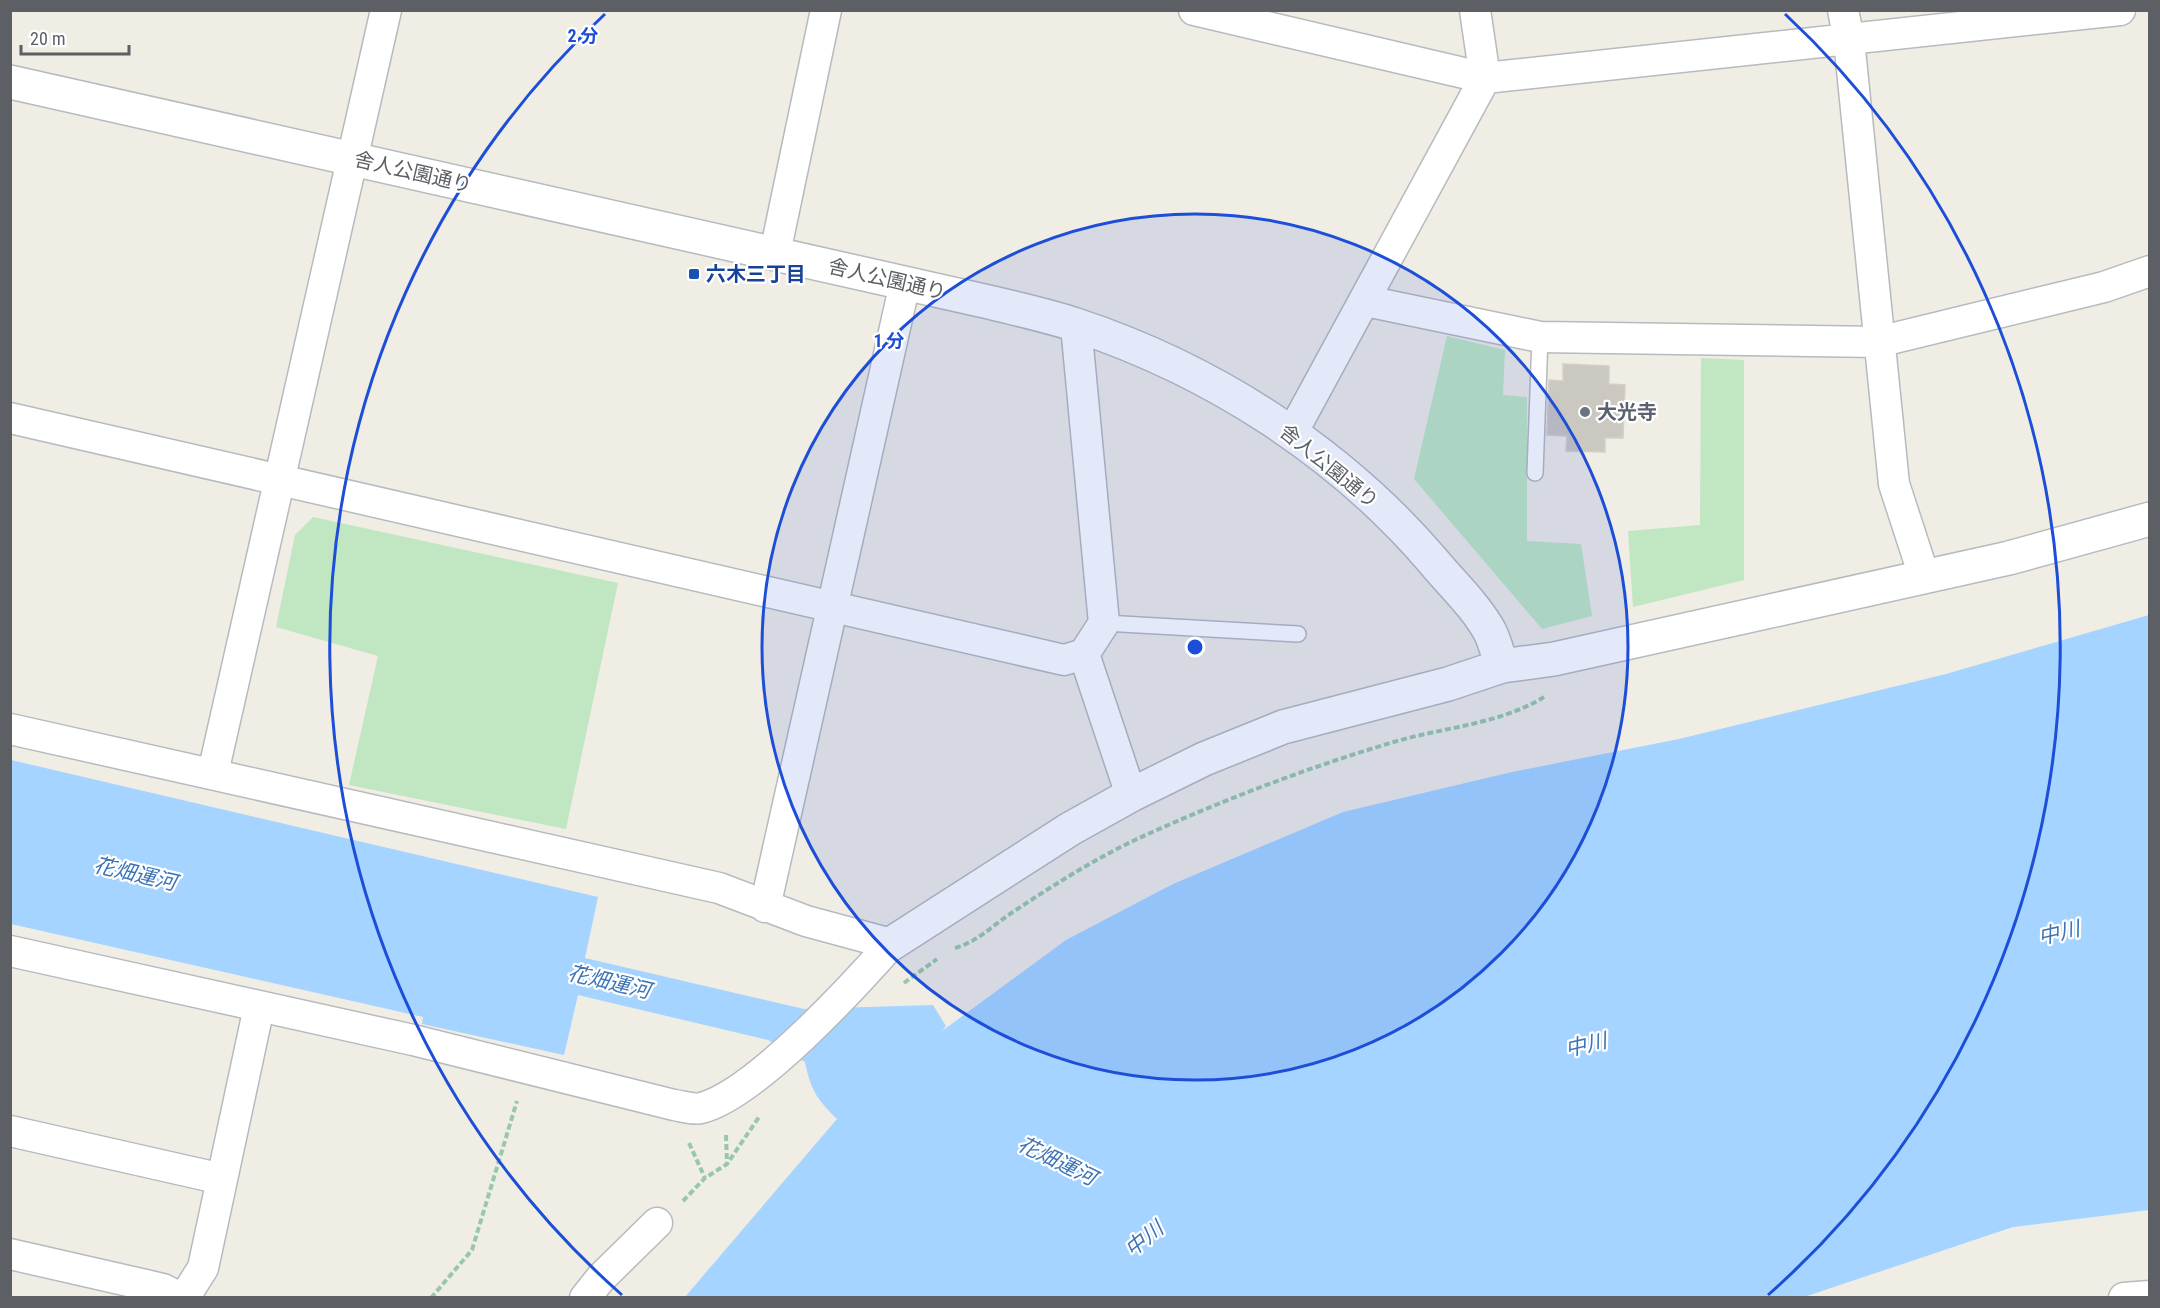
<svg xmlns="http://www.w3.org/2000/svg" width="2160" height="1308" viewBox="0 0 2160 1308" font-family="'Roboto Condensed','Noto Sans JP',sans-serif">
<rect width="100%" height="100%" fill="#efede4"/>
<!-- green -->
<path fill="#c0e7c1" d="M1447,336L1505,350L1503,395L1527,397V541L1581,544L1592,616L1542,629L1414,479Z
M1701,358L1744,360V580L1633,607L1628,531L1700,525Z
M313,517L618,583L566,829L349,785L378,656L276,627L295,535Z"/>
<!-- water -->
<path fill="#a4d4ff" d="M2149,615V1210L2013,1227L1804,1297H685L837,1119C817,1099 811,1091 805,1062L768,1040L578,995L564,1055L422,1024L423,1017L11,924V760L598,897L585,958L804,1009L933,1005L946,1026L942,1031L1066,940L1173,884L1343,812L1512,772L1679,739L1946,674Z"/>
<!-- building -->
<path fill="#cac8c1" stroke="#d4cfc2" stroke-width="1.5" d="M1563,364L1609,366V384L1625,385L1623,438H1605V452L1566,451L1567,436L1547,435L1549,380L1563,381Z"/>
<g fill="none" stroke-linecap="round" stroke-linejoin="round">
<!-- service casing -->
<g stroke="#b7babe" stroke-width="18">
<path id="service" d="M1535,473L1540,337
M1104,623L1298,634"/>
</g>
<!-- minor casing -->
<g stroke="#b7babe" stroke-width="33">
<path id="minor" d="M1194,10L1485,78L2120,10
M1843,10L1849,40L1894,484L1924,576
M775,253L826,10
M1366,301L1540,337L1878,342L2104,287L2150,271
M10,418L1064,660L1084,654L1104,623L1076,325
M1292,433L1485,78L1475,10
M1084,654L1131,795
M10,729L719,888L806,921L891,944C853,987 754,1095 701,1108C693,1110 682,1106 674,1105L413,1040L10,951
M213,773L386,10
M765,907L905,283
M10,1131L222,1179
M10,1254L163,1289L180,1298
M184,1298L203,1268L259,1007
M585,1298L601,1278L657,1223
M2124,1298L2150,1296"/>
</g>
<!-- tertiary casing -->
<g stroke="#b7babe" stroke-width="36">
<path id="tertiary" d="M10,82L993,303C1021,310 1049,316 1076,325C1212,370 1340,452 1433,561C1451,583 1476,606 1490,632C1495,642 1498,655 1502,666
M891,944L1070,829L1131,795L1204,759L1283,727L1448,684L1502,666L1554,659L2009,558L2150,519"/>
</g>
<!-- path -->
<path stroke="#99c8a8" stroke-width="4" stroke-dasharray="6 3" stroke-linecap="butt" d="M955,948C978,942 995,923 1016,910C1055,884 1095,859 1137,839C1220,801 1309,767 1397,741C1446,727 1500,724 1544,697
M904,983L937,959
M726,1135L727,1163
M689,1143L705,1178
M683,1201L705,1178L727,1164L759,1117
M431,1298L472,1250L517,1101"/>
<!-- service -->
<use href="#service" stroke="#fff" stroke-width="15"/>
<!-- minor -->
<use href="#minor" stroke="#fff" stroke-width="30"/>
<!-- tertiary -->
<use href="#tertiary" stroke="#fff" stroke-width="33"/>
</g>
<!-- distance rings -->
<circle cx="1195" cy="647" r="433" fill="#1d4ed8" fill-opacity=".12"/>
<g fill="none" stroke="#1d4ed8" stroke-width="3">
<circle cx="1195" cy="647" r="433"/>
<path d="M622 1295A865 865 0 0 1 605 14M1785 14A865 865 0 0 1 1768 1295"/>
</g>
<!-- markers -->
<rect fill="#1a4fb4" stroke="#fff" stroke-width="2" x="688" y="268" width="12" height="12" rx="3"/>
<circle fill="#6b7280" stroke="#fff" stroke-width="2" cx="1585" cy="412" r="6"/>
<g text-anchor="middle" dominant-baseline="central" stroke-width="4.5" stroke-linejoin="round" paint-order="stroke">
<!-- street labels -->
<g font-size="20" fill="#5c6065" stroke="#fff">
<text transform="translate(413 172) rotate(13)">舎人公園通り</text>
<text transform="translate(887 279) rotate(13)">舎人公園通り</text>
<text transform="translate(1329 466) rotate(39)">舎人公園通り</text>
</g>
<!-- transit labels -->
<g font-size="20" font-weight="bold" fill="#164399" stroke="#fff" text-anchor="start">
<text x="706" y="274">六木三丁目</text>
</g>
<!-- worship labels -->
<g font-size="20" font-weight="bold" fill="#5b616d" stroke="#fff" text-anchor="start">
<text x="1597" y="412">大光寺</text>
</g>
<!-- water labels -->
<g font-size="21" font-style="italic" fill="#3d74b5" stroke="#fff">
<text transform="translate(135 874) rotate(13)">花畑運河</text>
<text transform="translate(2059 933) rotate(-13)">中川</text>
<text transform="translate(609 982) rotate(13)">花畑運河</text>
<text transform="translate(1586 1045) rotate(-13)">中川</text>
<text transform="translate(1057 1161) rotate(26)">花畑運河</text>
<text transform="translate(1144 1239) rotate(-39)">中川</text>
</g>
</g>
<circle cx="1195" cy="647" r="9" fill="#1d4ed8" stroke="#fff" stroke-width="3"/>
<g font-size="18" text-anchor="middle" font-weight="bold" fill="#1d4ed8" stroke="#fff" stroke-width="4.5" stroke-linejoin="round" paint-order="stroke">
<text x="583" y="42">2 分</text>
<text x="889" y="347">1 分</text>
</g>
<!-- border -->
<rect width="2160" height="1308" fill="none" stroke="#5c6065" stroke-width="24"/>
<!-- scale -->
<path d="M21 45v9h108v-9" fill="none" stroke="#5c6065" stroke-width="3"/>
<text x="30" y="45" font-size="18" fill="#5c6065" stroke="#ffffff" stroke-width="4.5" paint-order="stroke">20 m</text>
</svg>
